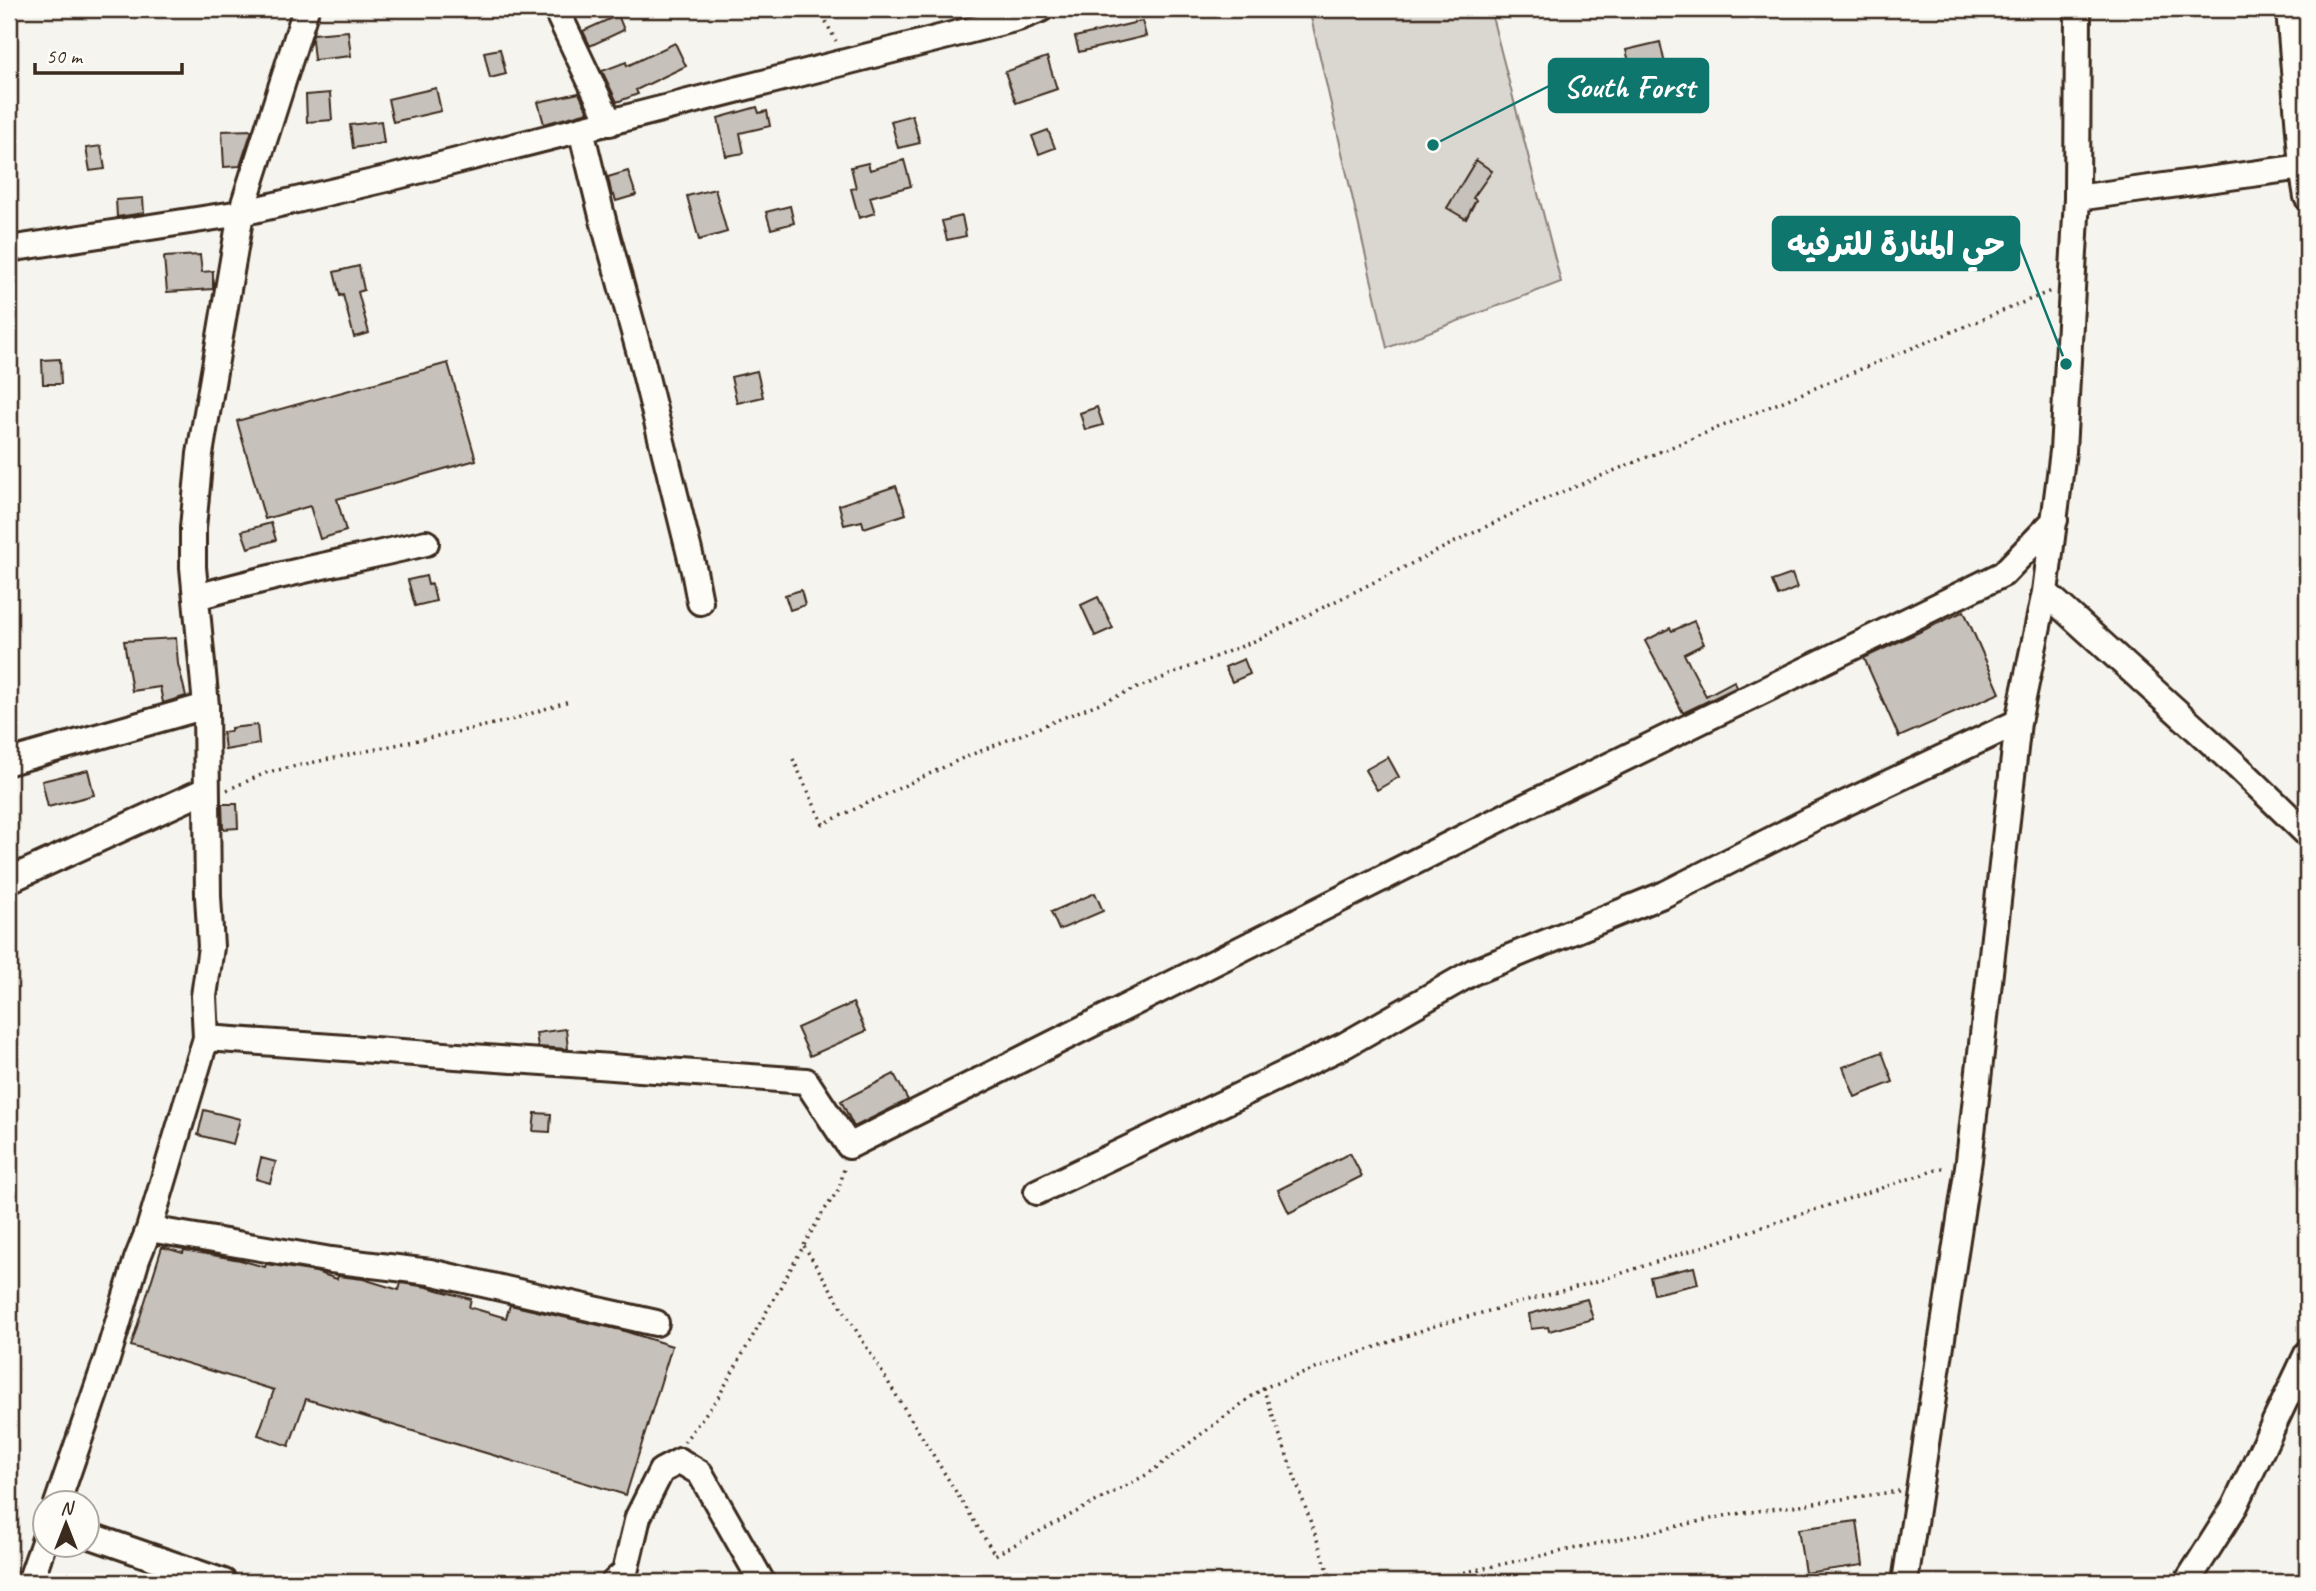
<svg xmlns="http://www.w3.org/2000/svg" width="2316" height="1591" viewBox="0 0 2316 1591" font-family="Caveat,'Playpen Sans Arabic',sans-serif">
<rect width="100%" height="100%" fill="#f5f4ee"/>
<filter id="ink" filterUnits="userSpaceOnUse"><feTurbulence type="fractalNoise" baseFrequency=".0143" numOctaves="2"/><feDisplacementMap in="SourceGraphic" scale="14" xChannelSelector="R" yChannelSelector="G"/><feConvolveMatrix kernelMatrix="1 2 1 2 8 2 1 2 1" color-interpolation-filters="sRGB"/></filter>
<g filter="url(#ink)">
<!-- green -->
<path fill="#dad6d0" stroke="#8a8077" stroke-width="2" d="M1309,9H1490L1561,282L1387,348Z"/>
<!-- building -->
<path fill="#c7c1bb" stroke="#3b2a1e" stroke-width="2" d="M618,15L624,30L590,46L583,31Z
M1142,21L1146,36L1079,52L1075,37Z
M348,31L351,56L314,60L312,40L313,34Z
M1660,42L1667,73L1634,81L1626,50Z
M675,43L686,66L636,90L638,94L617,102L602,71L626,62L627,66Z
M500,49L506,74L490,78L484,52Z
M1047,57L1057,89L1016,103L1005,72Z
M436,88L441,111L393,122L388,99Z
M330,93L332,120L307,122L306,95Z
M579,93L588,112L544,124L538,102Z
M757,107L759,113L767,111L770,126L740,133L744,153L726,156L718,118Z
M912,115L920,143L898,148L891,121Z
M381,121L384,143L353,148L350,125Z
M252,130L240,166L224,167L222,131Z
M1048,130L1055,148L1039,154L1032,136Z
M101,146L105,169L90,171L86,148Z
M904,160L911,186L870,197L875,213L859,218L851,189L856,188L851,167L868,163L870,170Z
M1476,160L1492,171L1473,198L1476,200L1466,219L1447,208Z
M628,171L636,195L616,201L614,195L612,196L608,177Z
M715,189L727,232L699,240L687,196Z
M143,198L144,213L117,217L116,200Z
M790,206L794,223L771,229L766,212Z
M962,216L966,236L947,240L942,221Z
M200,255L202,272L213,271V289L167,292L164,257Z
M359,266L364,290L358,292L369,333L354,337L343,295L340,296L334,272Z
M60,359L61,384H43L42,360Z
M448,363L476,460L337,499L346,531L320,539L310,506L265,519L237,421Z
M757,371L763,397L737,403L731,377Z
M1097,407L1103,425L1085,430L1080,413Z
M896,486L906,514L864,528L862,521L844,525L839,505Z
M271,523L276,540L248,548L242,531Z
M1792,574L1797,588L1778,596L1772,581Z
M426,576L428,585L432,584L436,601L415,606L408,580Z
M801,590L805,605L790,610L785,595Z
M1098,597L1113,628L1095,636L1081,605Z
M1964,611L2000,693L1899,737L1864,658Z
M1694,621L1704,644L1684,654L1706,696L1734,681L1737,687L1683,713L1645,641L1670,628L1672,631Z
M176,638L178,664L186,696L163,703L160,687L132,691L124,641Z
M1244,659L1250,674L1232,682L1225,667Z
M257,725L259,744L225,750L223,732L231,731V728Z
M1388,757L1399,777L1377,790L1365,770Z
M88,770L94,795L48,807L42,781Z
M222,804H237L238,828L223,829Z
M1095,893L1103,911L1059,930L1051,912Z
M853,1003L866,1031L810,1056L797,1028Z
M566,1029L568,1049L538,1047L536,1033Z
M1882,1052L1893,1082L1855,1097L1843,1067Z
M894,1074L908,1100L854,1127L841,1101Z
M204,1110L240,1119L233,1144L198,1135Z
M535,1113L551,1114L550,1132L533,1131Z
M1350,1153L1362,1176L1289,1213L1278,1190Z
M261,1158L276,1162L270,1183L256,1179Z
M162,1247L183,1253L184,1250L240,1260L265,1267L266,1264L316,1272L337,1279L338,1276L363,1279L399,1290L401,1283L427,1287L471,1299L469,1307L506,1318L510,1305L621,1330L672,1346L626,1495L306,1399L289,1446L258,1435L274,1390L131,1346Z
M1694,1267L1698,1284L1654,1294L1650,1277Z
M1587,1299L1593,1319L1549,1331L1548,1327L1531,1329L1529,1314Z
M1857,1521L1863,1565L1805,1573L1798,1529Z"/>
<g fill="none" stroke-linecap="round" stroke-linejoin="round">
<!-- minor casing -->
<g stroke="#3b2a1e" stroke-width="30">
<path id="minor" d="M556,9L610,123
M2289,9L2302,167L2307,197
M581,130L603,220L642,361L694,571L700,602
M2077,198L2302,167
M9,249L241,213L386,179L1018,18L1041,9
M2045,592L2238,767L2307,834
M197,597C272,575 349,561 426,543
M9,762L206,706
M9,880L206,790
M206,1038L806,1081L849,1146L1516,811L2003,574L2055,520
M1037,1192L1345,1045L1473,972L1665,894L1812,819L2018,722
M149,1229L331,1260L430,1272L656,1323
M57,1504L107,1359L137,1259L149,1229L206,1038L204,996L211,947L208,896L206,706L193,567V528L200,454L241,213L306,9
M88,1535L224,1582
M30,1582L46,1536
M614,1582L625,1572L638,1517L661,1471L680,1461L700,1473L762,1582
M1905,1582L1969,1160L2018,722L2045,592L2063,451L2077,198L2078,9
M2187,1582L2235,1506L2307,1354"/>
</g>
<!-- path -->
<path stroke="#3b2a1e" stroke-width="3.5" stroke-dasharray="2 5" stroke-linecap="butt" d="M819,9L836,41
M793,759L823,824L963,758L1257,640L1528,506L2051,291
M227,790L268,772L508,721L569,701
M804,1246L995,1555L1148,1474L1263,1388L1431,1327L1601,1280L1945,1167
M1263,1388L1332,1582
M684,1442L719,1396L821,1215L839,1189L845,1165
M1409,1582L1434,1579L1729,1515L1899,1491"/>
<!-- minor -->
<use href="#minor" stroke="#fdfcf7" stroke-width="24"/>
</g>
</g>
<!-- callouts -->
<path fill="none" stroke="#0f766e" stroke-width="2.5" d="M1433 145L1549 86M2066 364L2019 244"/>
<g fill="#0f766e" stroke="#fdfcf7" stroke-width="2.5">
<circle cx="1433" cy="145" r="7"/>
<circle cx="2066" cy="364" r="7"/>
</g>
<g fill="#0f766e" stroke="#0f766e" stroke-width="2.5">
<rect x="1549" y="59" width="159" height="53" rx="7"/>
<rect x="1773" y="217" width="246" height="53" rx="7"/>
</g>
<g font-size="32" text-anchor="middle" font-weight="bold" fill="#fff">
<text x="1629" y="97">South Forst</text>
<text x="1896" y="255">حي المنارة للترفيه</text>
</g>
<!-- margin -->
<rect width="2316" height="1591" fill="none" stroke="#fdfcf7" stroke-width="35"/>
<rect x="18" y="18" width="2281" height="1556" fill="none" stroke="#3b2a1e" stroke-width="2.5" filter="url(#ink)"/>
<!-- north arrow -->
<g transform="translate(66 1524)"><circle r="33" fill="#fdfcf7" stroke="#afa8a0" stroke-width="2"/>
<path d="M0-5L12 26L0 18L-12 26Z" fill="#3b2a1e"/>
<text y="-10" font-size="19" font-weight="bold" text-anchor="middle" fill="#3b2a1e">N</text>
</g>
<!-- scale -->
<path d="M35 63v10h147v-10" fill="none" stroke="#3b2a1e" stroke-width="3.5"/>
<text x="46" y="63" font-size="21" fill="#3b2a1e" stroke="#fdfcf7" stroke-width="5" paint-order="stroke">50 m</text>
</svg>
